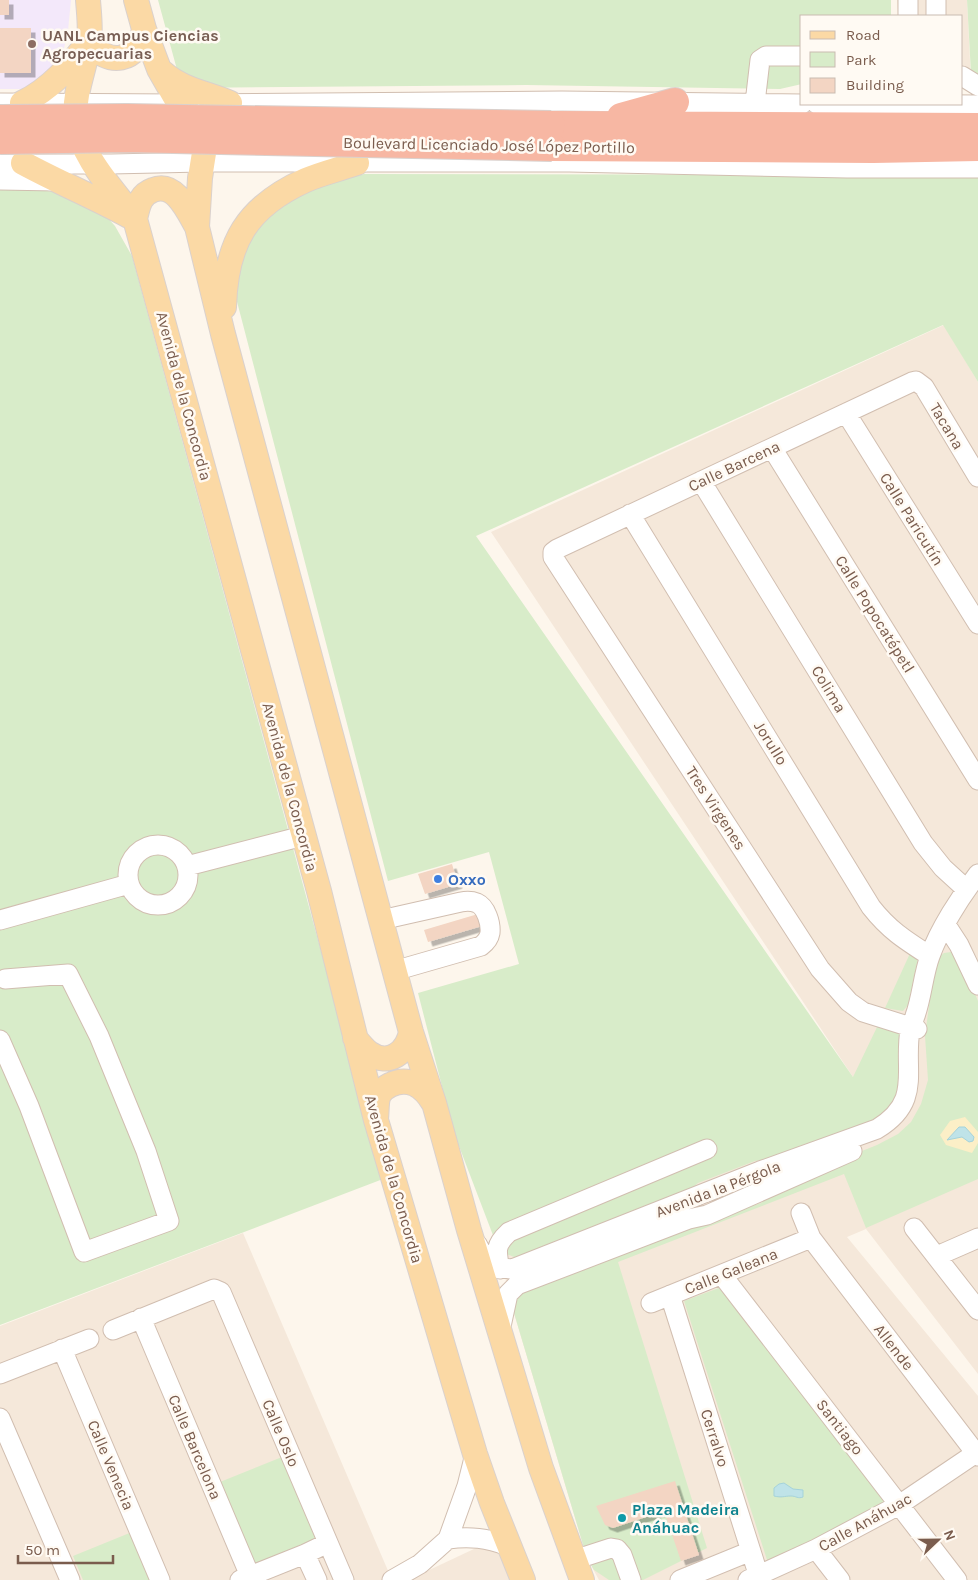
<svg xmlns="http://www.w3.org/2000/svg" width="978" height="1580" viewBox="0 0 978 1580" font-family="Karla,sans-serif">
<defs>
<filter id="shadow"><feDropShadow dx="4.5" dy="4.5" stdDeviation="0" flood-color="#0004"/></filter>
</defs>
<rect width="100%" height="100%" fill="#fdf6ec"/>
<!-- residential -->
<path fill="#f5e8da" d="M897,0H967L971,82H962V16H898Z
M944,325L978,382V1374L866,1229L847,1237L978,1396V1580H599L587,1558L511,1303L499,1251L853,1077L491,532Z
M243,1233L392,1580H0V1326Z
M493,1540L513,1580H408Z"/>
<!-- education -->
<path fill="#f3e8fa" d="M0,0H71L68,31L62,57L29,89H0Z"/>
<!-- green -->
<path fill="#d8ecc9" d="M158,0H891V16H802V84L780,89L526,85L182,88Z
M967,0H978V74H971Z
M364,174L978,175V382L943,325L476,536L853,1077L878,1025L901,1030L905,1087L890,1115L796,1154L755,1161L698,1183L678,1200L530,1258L514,1257L499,1251L454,1133L418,993L519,964L489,852L388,881L235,294C237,276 238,254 248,238C274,198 321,186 364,174Z
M0,189L66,192L98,207L115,226L132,256L383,1179L0,1325Z
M912,949L918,958L908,1005L903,1011L885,1008Z
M951,952L958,954L978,1001V1179L866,1228L844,1174L618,1262L707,1548L643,1580H609L594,1570L587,1558L511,1303L526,1283L761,1203L797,1177L877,1145L898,1134L911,1122L921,1104L928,1080L925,1036L935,960L944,953Z
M724,1286L887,1504L768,1563L684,1301Z
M282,1457L317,1538L256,1565L220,1482Z
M132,1532L152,1580H83L73,1556Z"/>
<!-- sand -->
<path fill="#fcefc7" d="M965,1117L978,1132V1143L972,1153L946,1145L940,1135L950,1121Z"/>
<!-- water -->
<path fill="#bfe3e8" stroke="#a5d3da" d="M959,1127H965L974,1137L973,1141L969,1142L962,1137L947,1140Z
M784,1483L793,1489L803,1490V1497C798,1499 796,1496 791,1496C784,1496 782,1498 774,1496V1488L779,1484Z"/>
<!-- building -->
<path fill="#f3d5c3" filter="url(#shadow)" d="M0,0H9V15H0Z
M0,28H31V73H0Z
M452,864L458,884L425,894L418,874Z
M478,914L482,926L428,942L424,930Z
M675,1481L699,1555L681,1561L664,1511L613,1528L605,1525L596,1506Z"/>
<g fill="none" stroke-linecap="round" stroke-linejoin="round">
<!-- minor casing -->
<g stroke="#d1beb0" stroke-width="21">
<path id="minor" d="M936,0V16
M908,16V0
M962,76L978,86
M0,103L179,104L562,101L802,104
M755,103L760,60L766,56H802
M817,104L978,105
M0,164H111L202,162H569L847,168H978
M0,180L56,181
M846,413L978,624
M772,448L978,780
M701,481L923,843L943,868L966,889
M630,514L871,907C889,930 905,940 930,956
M128 875a30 30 0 1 1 60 0a30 30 0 1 1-60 0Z
M187,866L303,836
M0,920L129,884
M381,920L461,902C466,901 472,901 477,903C486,907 491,923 490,933C489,939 485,943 481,946L394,971
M946,925L959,945L978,985
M917,1029L863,1012L849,1002L820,969L553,557V552L557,549L912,382L916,381L924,387L978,477
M0,1040L29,1106L84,1252L169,1221L146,1151L99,1036L68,974L5,979
M801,1213L811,1238L978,1456
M914,1228L978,1310
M477,1244C486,1261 492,1268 512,1269L760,1171L877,1129C923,1101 903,1071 910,1030C910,1025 914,1021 915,1016C922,997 923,975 930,956C939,930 961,896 978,874
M937,1256L978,1238
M500,1269C496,1250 495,1245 509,1232L707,1149
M722,1275L957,1580
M670,1295L760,1580
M651,1303L811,1238
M141,1318L250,1576
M113,1330L214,1289L221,1292L344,1580
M500,1331L508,1294L517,1285L689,1219L707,1215L852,1151
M62,1349L160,1580
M0,1374L89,1339
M0,1418L70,1580
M448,1539C470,1536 487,1538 508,1546
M816,1549L840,1580
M305,1554L317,1580
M574,1560L611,1548L617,1549L622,1555L631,1580
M240,1580L305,1554L328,1543
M392,1580L420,1564L448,1539L467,1486L475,1454
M680,1580L751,1551
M748,1580L816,1549L899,1505L976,1453"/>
</g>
<!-- major casing -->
<g stroke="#dad1cd" stroke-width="26">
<path id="major" d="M88,0C89,14 91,29 89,42C86,66 73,94 76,118C80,157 113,189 135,219L319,891L376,1120L475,1454L492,1503L523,1580
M136,0L144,29L159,69L179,104L194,117L200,127L204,139V153L200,178L197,227L223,334L411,1032L434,1103L469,1230L541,1468L582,1580
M162,72C182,90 207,93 230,103
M22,103C51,89 70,66 89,41C107,68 139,62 144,29
M23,163C58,182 94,197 129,216
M135,219C138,207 139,195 153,190C175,181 188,211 197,227
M224,307C226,243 246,207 306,180C322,173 340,169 357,163
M355,1038C359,1043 364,1049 369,1053C389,1067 407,1052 411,1032
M376,1119C377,1112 376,1101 379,1095C381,1091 386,1087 390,1085C409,1076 423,1086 433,1102"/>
</g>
<!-- highway casing -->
<g stroke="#dad1cd" stroke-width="30">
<path id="highway" d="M621,117L675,102
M551,125L978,127
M552,147L873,149L978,147"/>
</g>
<!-- minor -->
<use href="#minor" stroke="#fff" stroke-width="19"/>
<!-- major -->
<use href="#major" stroke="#fbd9a5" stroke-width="24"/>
<!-- highway -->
<use href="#highway" stroke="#f7b7a3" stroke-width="28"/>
<!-- highway-bridge casing -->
<g stroke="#dad1cd" stroke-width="30" stroke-linecap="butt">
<path id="highway-bridge" d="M0,119L127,118L551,125
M0,140L126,138L552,147"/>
</g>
<!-- highway-bridge -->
<use href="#highway-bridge" stroke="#f7b7a3" stroke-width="28"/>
</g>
<!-- markers -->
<circle fill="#8d6e63" stroke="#fffaf3" stroke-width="2" cx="32" cy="44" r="5"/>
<circle fill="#3f7fe0" stroke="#fffaf3" stroke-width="2" cx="438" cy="879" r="5"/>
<circle fill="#0f9aa8" stroke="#fffaf3" stroke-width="2" cx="622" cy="1518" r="5"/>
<g text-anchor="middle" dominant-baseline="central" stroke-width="5" stroke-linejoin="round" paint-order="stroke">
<!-- education labels -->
<g font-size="16" font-weight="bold" fill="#785e54" stroke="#fffaf3" text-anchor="start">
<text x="42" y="35">UANL Campus Ciencias<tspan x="42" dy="18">Agropecuarias</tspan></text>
</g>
<!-- street labels -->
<g font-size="16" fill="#7a5c4d" stroke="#fffaf3">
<text transform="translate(489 145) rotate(1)">Boulevard Licenciado José López Portillo</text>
<text transform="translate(184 396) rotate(75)">Avenida de la Concordia</text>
<text transform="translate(947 426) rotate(59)">Tacana</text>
<text transform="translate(734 466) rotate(-25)">Calle Barcena</text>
<text transform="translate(912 519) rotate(58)">Calle Paricutín</text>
<text transform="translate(875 614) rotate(58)">Calle Popocatépetl</text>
<text transform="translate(829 689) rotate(59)">Colima</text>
<text transform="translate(771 743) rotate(58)">Jorullo</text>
<text transform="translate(290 787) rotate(75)">Avenida de la Concordia</text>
<text transform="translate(716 808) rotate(57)">Tres Virgenes</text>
<text transform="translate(394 1179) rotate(74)">Avenida de la Concordia</text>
<text transform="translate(718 1189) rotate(-21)">Avenida la Pérgola</text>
<text transform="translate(731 1271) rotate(-22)">Calle Galeana</text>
<text transform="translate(894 1347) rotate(52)">Allende</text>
<text transform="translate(840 1427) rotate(52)">Santiago</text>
<text transform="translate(281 1433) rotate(67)">Calle Oslo</text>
<text transform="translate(715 1438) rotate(72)">Cerralvo</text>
<text transform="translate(195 1447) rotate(67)">Calle Barcelona</text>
<text transform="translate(111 1465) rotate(67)">Calle Venecia</text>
<text transform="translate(865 1522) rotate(-29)">Calle Anáhuac</text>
</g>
<!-- shop labels -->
<g font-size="16" font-weight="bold" fill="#366cbe" stroke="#fffaf3" text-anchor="start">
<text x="448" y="879">Oxxo</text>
</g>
<!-- culture labels -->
<g font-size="16" font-weight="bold" fill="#0d838f" stroke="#fffaf3" text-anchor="start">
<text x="632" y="1509">Plaza Madeira<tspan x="632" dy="18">Anáhuac</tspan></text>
</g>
</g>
<!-- legend -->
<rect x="800" y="15" width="162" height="90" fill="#fffaf3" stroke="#cabbb1"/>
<rect x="810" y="31" width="25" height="8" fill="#fbd9a5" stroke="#cabbb1"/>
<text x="846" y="40" font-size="15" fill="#7a5c4d">Road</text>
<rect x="810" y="52" width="25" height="15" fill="#d8ecc9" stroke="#cabbb1"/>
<text x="846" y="65" font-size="15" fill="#7a5c4d">Park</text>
<rect x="810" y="78" width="25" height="15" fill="#f3d5c3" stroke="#cabbb1"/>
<text x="846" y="90" font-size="15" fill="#7a5c4d">Building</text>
<!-- north arrow -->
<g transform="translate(938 1540) rotate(68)" stroke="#fffaf3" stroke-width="4" paint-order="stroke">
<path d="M0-4L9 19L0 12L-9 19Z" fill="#7a5c4d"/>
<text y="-8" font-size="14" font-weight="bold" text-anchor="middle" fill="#7a5c4d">N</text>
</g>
<!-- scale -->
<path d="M18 1555v8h95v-8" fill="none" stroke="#7a5c4d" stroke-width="2.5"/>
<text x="25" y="1555" font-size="15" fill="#7a5c4d" stroke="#fffaf3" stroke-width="4" paint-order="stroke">50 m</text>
</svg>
